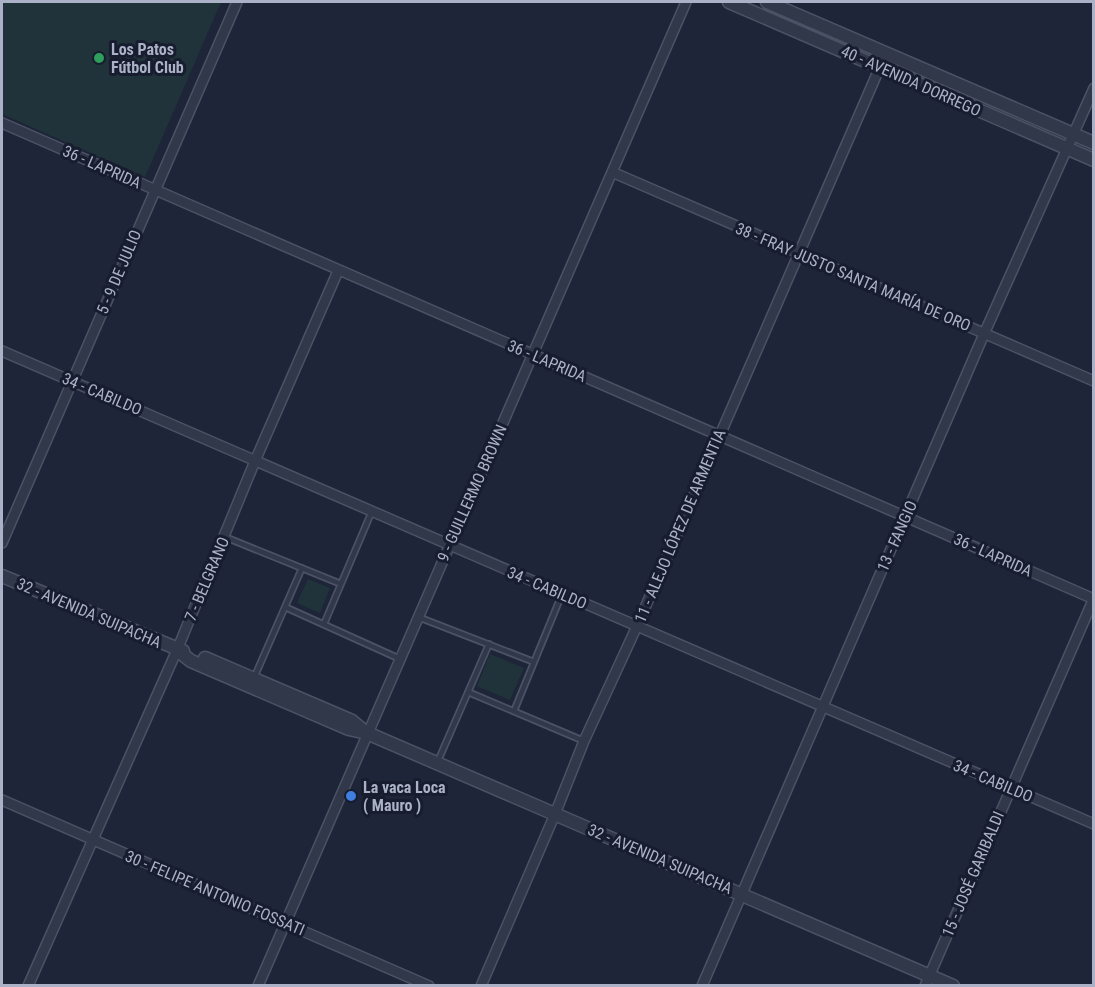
<svg xmlns="http://www.w3.org/2000/svg" width="1095" height="987" viewBox="0 0 1095 987" font-family="'Roboto Condensed',sans-serif">
<rect width="100%" height="100%" fill="#1e2539"/>
<!-- green -->
<path fill="#20333a" d="M2,2H221L145,177L2,114Z
M741,2H749L860,49L859,52Z
M900,67L1050,131L1049,134L899,70Z
M308,579L330,588L320,613L297,603Z
M490,654L524,668L510,700L477,686Z"/>
<g fill="none" stroke-linecap="round" stroke-linejoin="round">
<!-- service casing -->
<g stroke="#4c5265" stroke-width="8">
<path id="service" d="M225,537L341,584
M285,607L400,659
M418,617L534,662
M324,624L372,511
M254,678L302,568
M468,692L584,741
M514,711L562,594
M438,761L489,644"/>
</g>
<!-- minor casing -->
<g stroke="#4c5265" stroke-width="12">
<path id="minor" d="M2,123L1094,599
M612,172L1094,381
M2,351L1094,824
M2,543L237,2
M2,800L429,986
M28,986L177,650L255,461L338,271
M258,986L686,2
M481,986L555,814L584,741L637,626L886,53
M702,986L984,334L1094,88
M925,986L1094,598"/>
</g>
<!-- tertiary casing -->
<g stroke="#4c5265" stroke-width="15">
<path id="tertiary" d="M729,2L1094,160
M767,2L1094,143
M2,576L183,651
M177,650L191,661L349,729L367,733L953,986
M205,658L352,721L364,731"/>
</g>
<!-- service -->
<use href="#service" stroke="#31384a" stroke-width="4.5"/>
<!-- minor -->
<use href="#minor" stroke="#31384a" stroke-width="9"/>
<!-- tertiary -->
<use href="#tertiary" stroke="#31384a" stroke-width="12"/>
</g>
<!-- markers -->
<circle fill="#2e9e5b" stroke="#171d2e" stroke-width="2" cx="99" cy="58" r="6"/>
<circle fill="#3f7fe0" stroke="#171d2e" stroke-width="2" cx="351" cy="796" r="6"/>
<g text-anchor="middle" dominant-baseline="central" stroke-width="6" stroke-linejoin="round" paint-order="stroke">
<!-- poi labels -->
<g font-size="16" font-weight="bold" fill="#abb2c7" stroke="#171d2e" text-anchor="start">
<text x="111" y="49">Los Patos<tspan x="111" dy="18">Fútbol Club</tspan></text>
<text x="363" y="787">La vaca Loca<tspan x="363" dy="18">( Mauro )</tspan></text>
</g>
<!-- street labels -->
<g font-size="16" fill="#abb2c7" stroke="#171d2e">
<text transform="translate(911 81) rotate(24)">40 - AVENIDA DORREGO</text>
<text transform="translate(102 167) rotate(24)">36 - LAPRIDA</text>
<text transform="translate(119 272) rotate(-67)">5 - 9 DE JULIO</text>
<text transform="translate(853 277) rotate(23)">38 - FRAY JUSTO SANTA MARÍA DE ORO</text>
<text transform="translate(547 361) rotate(23)">36 - LAPRIDA</text>
<text transform="translate(102 394) rotate(23)">34 - CABILDO</text>
<text transform="translate(472 493) rotate(-66)">9 - GUILLERMO BROWN</text>
<text transform="translate(680 526) rotate(-67)">11 - ALEJO LÓPEZ DE ARMENTIA</text>
<text transform="translate(897 536) rotate(-66)">13 - FANGIO</text>
<text transform="translate(993 555) rotate(24)">36 - LAPRIDA</text>
<text transform="translate(207 579) rotate(-67)">7 - BELGRANO</text>
<text transform="translate(547 588) rotate(23)">34 - CABILDO</text>
<text transform="translate(89 613) rotate(23)">32 - AVENIDA SUIPACHA</text>
<text transform="translate(993 781) rotate(23)">34 - CABILDO</text>
<text transform="translate(660 859) rotate(23)">32 - AVENIDA SUIPACHA</text>
<text transform="translate(973 874) rotate(-67)">15 - JOSÉ GARIBALDI</text>
<text transform="translate(215 893) rotate(23)">30 - FELIPE ANTONIO FOSSATI</text>
</g>
</g>
<!-- border -->
<rect width="1095" height="987" fill="none" stroke="#abb2c7" stroke-width="6"/>
</svg>
